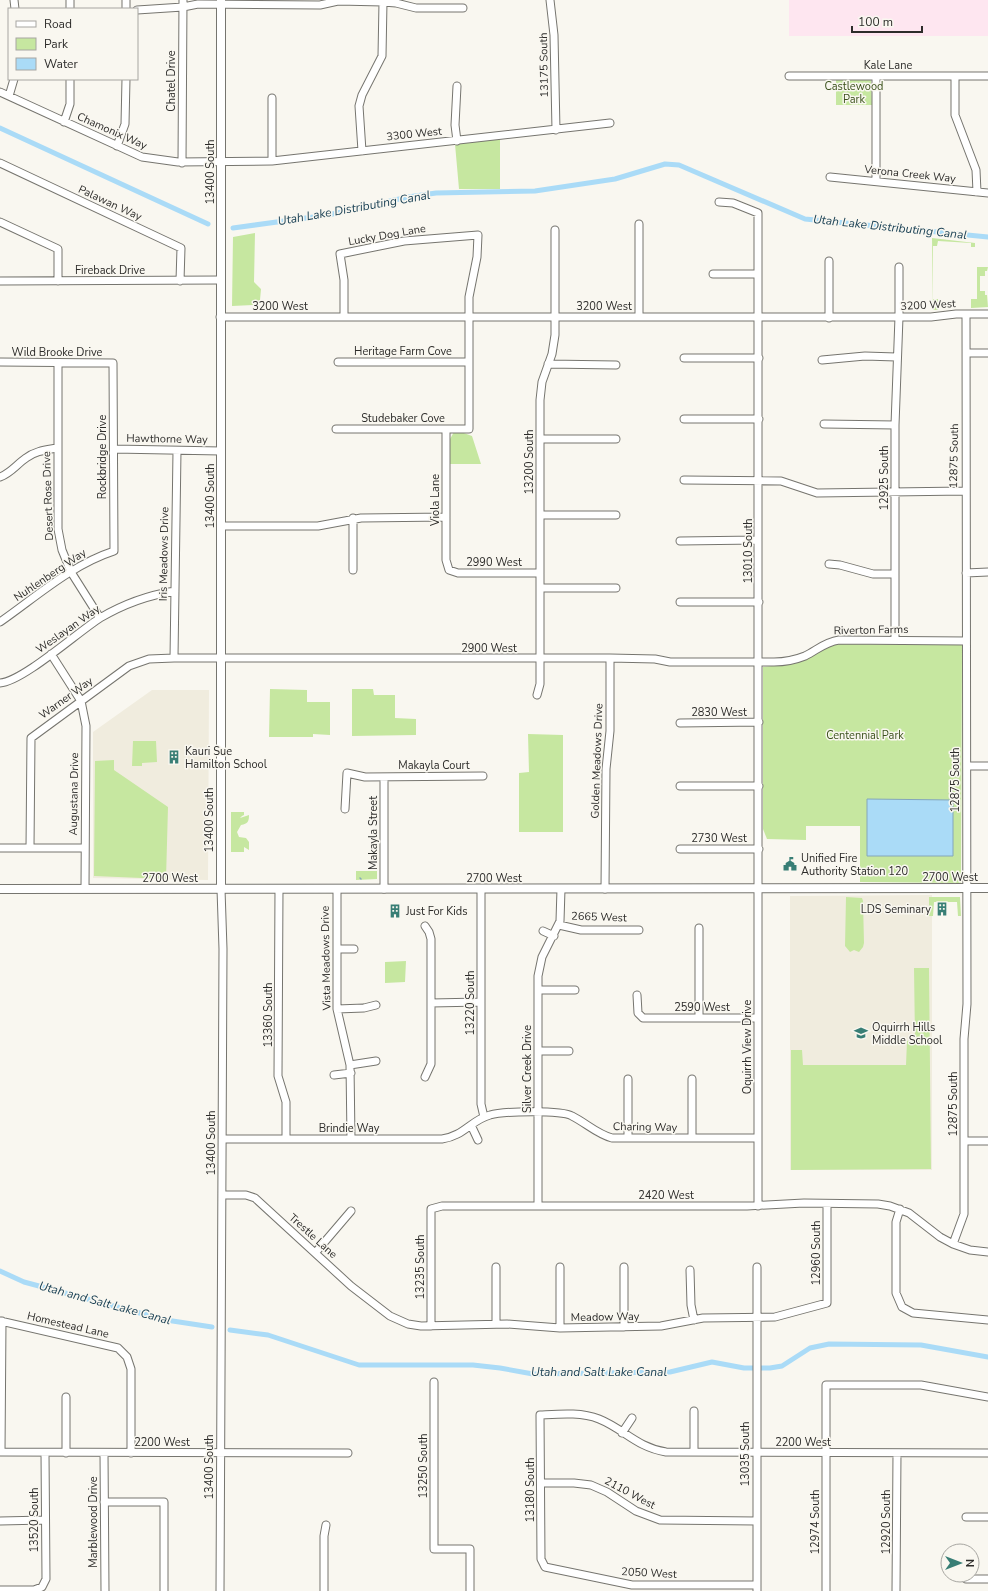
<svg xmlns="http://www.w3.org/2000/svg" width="988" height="1591" viewBox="0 0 988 1591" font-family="'Nunito Sans',sans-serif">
<rect width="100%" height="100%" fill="#f9f7f0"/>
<!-- industrial -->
<path fill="#fee6f0" d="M789,0H988V36H789Z"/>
<!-- built -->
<path fill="#f0ecde" d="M152,690H209L208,880L93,878V732Z
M932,895V1170H790V896Z"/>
<!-- green -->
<path fill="#c6e7a0" d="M836,80H871L872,105H836Z
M500,139V189H459L455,144Z
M255,233L254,282L261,289L260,300L253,305L232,306L233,237Z
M932,238L975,243V247H971V243L938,241L937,246H933V299H938V310H933Z
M977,267H988L987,271H985V276H980V291H985V295H987L988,307L971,308V299H977Z
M454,432H461L472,436L481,464H450V439Z
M839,644L962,645L961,883L860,882V826H806V840L767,839L763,829V667L797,663L824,648Z
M270,689L307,690V702H330V735L313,734V737H269Z
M352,689H373L374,695H395V718L416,719V735L352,736Z
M528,734L563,735V832H519V773L529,772Z
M133,741H156L157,762L142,763V766H132Z
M114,760V770L168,807L166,879L94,876L95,761Z
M231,812H244V815L242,816L240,818L249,815C249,821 248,824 241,825L237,832L239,837L246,838L249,842V850L244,847V852H231Z
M356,871H377V879L356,880Z
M846,897L862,898L863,901L864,943L863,947L859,952L854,950L850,952L845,946Z
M929,897H960L961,916H958L957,902H934L933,916H929Z
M406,961L405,982L385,983V962Z
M914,968H929L931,1169L791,1170V1050H802L803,1065H906L907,1041L915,1040Z"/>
<!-- water -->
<path fill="#aadbf7" stroke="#84a6ba" d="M867,799L953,800V856H867Z"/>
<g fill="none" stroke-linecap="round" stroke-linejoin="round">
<!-- stream -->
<path stroke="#84a6ba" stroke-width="1.5" d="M360,878L361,879"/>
<!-- canal -->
<path stroke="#aadbf7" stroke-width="5" d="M0,128L208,224
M233,228L328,215L408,197L436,193L535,191L615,179L665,164L679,165L805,219L988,237
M0,1271L24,1282L166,1320L212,1327
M230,1330L268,1335L359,1365H473L500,1368L533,1374L670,1372L712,1362L744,1368H770L782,1366L810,1348L829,1344L921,1345L988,1357"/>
<!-- minor casing -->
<g stroke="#76756f" stroke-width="9">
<path id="minor" d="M14,0L15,9
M70,0V9
M550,0L554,35L556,130
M126,9V0
M137,10L183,7L198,4L320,5L338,1L383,2L396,3L416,8H463
M789,76H988
M955,76V115L976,170L977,192
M457,86L455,125L457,141
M0,92L142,157L178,162L272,161L610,123
M9,96L14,79
M64,122L70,104V79
M117,146L125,124L126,79
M362,151L359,106L362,95L382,56L383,2
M272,161V98
M0,163L181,248L180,281
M182,163L183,0
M830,177L988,193
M876,181V76
M719,202L733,203L758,213V1206
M0,222L58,249V281
M829,261V318
M713,274H758
M0,281L221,280
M220,317H931L956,314H988
M639,317V224
M967,353H988
M684,358H759
M822,360L865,356L896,357
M0,362L113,363L114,551C71,565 36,597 0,622
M338,362H469
M58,363V529L62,550L71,572L100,618
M548,364L616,365
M684,419H759
M824,424L895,425
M336,429H469V297L477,257L478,235L404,241L340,254L344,280V317
M446,429V560L449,570L458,573H540
M540,439H616
M114,449L221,451
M0,477C11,473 17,464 26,458C35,451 46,450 57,448
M684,480L781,481L817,493L965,491
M540,515H616
M353,518V570
M221,526H318L361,518L446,517
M680,541L758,540
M829,564L840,565L873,574H895
M966,573L988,572
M540,588H616
M680,602H759
M895,640V425L899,317V267
M51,654L81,701L86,726L85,888
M174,658L177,451
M0,683C22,682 78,632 100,618C122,605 149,595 175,591
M537,695L540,684V400L542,382L552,354L555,335V230
M680,723L759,722
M967,766H988
M680,786H759
M345,809L347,773L365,777L483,776
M0,848H85
M30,848L31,738L129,666L149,659L174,658H610L655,659L670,662H774C784,662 795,660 805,656C817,650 825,642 839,640L966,641
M680,849H759
M279,889L278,1076L286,1102V1139
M337,889V1009L350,1065L351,1139
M384,889V777
M481,889V1104L484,1117
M605,889L606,769L610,731V658
M559,925L581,930H639
M425,926L429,932L431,939V1064L425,1077
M543,931L554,936
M337,949H354
M538,990H575
M637,995L638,1013L643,1018H758
M431,1003L481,1002
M337,1009L364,1008L376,1005
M699,1018V928
M538,1051H569
M350,1065L376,1061
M334,1075L351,1073
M692,1079V1138
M471,1125L478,1140
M628,1138V1079
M222,1139H442C464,1136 471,1120 490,1115C503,1111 562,1110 572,1116C586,1123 597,1134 612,1138H758
M964,1141H988
M222,1195H246L255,1198L351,1286L390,1316L408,1324L421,1326L507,1324L560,1328L661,1326L703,1318L775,1317L827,1303V1204
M538,1206V976L542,957L560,921L561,889
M900,1209L896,1222V1293L902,1307L913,1313L988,1320
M953,1244L964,1214V1039L967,1004L966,314
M316,1252L351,1211
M624,1267V1327
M690,1270L691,1305L694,1320
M0,1321L118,1348L127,1357L131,1369V1453
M496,1324V1267
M431,1326V1209L442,1206H747L804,1203L878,1204L890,1206L909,1213L940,1237L953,1244L970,1250L988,1252
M560,1328V1267
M434,1382V1549H470V1591
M622,1433L632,1418
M0,1452L348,1453
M1,1452L2,1321
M694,1452V1411
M66,1453V1397
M104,1453L105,1591
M541,1483H574L591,1485L607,1492L636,1511L660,1520L756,1521
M104,1502H164V1591
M966,1517H988
M0,1521L45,1520
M966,1579H988
M757,1585H632L545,1567L541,1559L540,1415C560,1414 581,1412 599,1419C624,1429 636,1447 666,1452L988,1453
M0,1590H34L42,1587L46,1579L45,1453
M220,1591L223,949L221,889
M324,1591V1536L326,1525
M757,1591V1267
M826,1591V1385H921L988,1397
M896,1591L897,1453"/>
</g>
<!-- major casing -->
<g stroke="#76756f" stroke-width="10">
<path id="major" d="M0,889L988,888
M221,889V0"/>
</g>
<!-- minor -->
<use href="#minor" stroke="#fff" stroke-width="7"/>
<!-- major -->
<use href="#major" stroke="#fff" stroke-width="8"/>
</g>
<!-- icons -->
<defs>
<g id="building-bare" transform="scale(1.08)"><path d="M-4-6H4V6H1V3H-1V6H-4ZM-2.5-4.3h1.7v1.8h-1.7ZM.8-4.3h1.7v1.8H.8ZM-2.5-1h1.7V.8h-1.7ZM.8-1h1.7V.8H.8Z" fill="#387e75" stroke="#f9f7f0" stroke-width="2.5" paint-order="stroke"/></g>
<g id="civic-bare" transform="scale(1.08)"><path d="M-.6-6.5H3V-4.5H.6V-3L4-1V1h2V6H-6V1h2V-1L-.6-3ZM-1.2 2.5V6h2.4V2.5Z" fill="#387e75" stroke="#f9f7f0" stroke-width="2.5" paint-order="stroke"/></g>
<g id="school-bare" transform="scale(1.08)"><path d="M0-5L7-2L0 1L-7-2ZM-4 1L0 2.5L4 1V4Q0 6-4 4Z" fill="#387e75" stroke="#f9f7f0" stroke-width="2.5" paint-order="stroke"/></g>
</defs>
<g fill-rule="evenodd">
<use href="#building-bare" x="174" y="757"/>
<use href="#civic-bare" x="790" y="864"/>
<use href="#building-bare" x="942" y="909"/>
<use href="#building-bare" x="395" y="911"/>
<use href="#school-bare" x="861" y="1033"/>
</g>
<g text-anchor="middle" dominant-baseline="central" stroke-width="3" stroke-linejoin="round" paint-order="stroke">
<!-- street labels -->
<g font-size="11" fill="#2d2c2a" stroke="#f9f7f0">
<text transform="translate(544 65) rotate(-91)">13175 South</text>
<text x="888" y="65">Kale Lane</text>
<text transform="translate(171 81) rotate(-90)">Chatel Drive</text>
<text transform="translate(112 131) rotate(24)">Chamonix Way</text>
<text transform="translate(414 134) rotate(-6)">3300 West</text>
<text transform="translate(210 172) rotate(-90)">13400 South</text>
<text transform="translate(910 174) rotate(6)">Verona Creek Way</text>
<text transform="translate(110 203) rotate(25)">Palawan Way</text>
<text transform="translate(387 235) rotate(-10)">Lucky Dog Lane</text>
<text x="110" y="270">Fireback Drive</text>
<text transform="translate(928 305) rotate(-3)">3200 West</text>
<text x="280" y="306">3200 West</text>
<text x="604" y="306">3200 West</text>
<text x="403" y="351">Heritage Farm Cove</text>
<text x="57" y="352">Wild Brooke Drive</text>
<text x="403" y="418">Studebaker Cove</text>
<text transform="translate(167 439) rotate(1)">Hawthorne Way</text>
<text transform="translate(954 456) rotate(-89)">12875 South</text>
<text transform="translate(102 457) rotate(-90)">Rockbridge Drive</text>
<text transform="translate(529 462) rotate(-90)">13200 South</text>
<text transform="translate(884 478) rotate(-90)">12925 South</text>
<text transform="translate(48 496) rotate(-92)">Desert Rose Drive</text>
<text transform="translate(210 496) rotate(-90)">13400 South</text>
<text transform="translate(435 500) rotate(-90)">Viola Lane</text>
<text transform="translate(748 551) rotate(-90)">13010 South</text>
<text transform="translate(164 554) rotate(-89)">Iris Meadows Drive</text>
<text x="494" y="562">2990 West</text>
<text transform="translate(50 575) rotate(-34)">Nuhlenberg Way</text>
<text transform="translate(68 629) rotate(-35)">Weslayan Way</text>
<text transform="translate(871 630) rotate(-1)">Riverton Farms</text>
<text x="489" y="648">2900 West</text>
<text transform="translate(66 698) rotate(-36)">Warner Way</text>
<text x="719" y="712">2830 West</text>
<text transform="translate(597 761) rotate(-88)">Golden Meadows Drive</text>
<text x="434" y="765">Makayla Court</text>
<text transform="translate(955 780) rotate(-90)">12875 South</text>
<text transform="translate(74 794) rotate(-89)">Augustana Drive</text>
<text transform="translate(209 820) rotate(-90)">13400 South</text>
<text transform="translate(373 833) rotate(-90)">Makayla Street</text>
<text x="719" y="838">2730 West</text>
<text x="950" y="877">2700 West</text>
<text x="170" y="878">2700 West</text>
<text x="494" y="878">2700 West</text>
<text transform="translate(599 917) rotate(2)">2665 West</text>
<text transform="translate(326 958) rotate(-91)">Vista Meadows Drive</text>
<text transform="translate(470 1003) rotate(-90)">13220 South</text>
<text x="702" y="1007">2590 West</text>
<text transform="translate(268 1015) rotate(-90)">13360 South</text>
<text transform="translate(747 1047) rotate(-90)">Oquirrh View Drive</text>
<text transform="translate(527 1069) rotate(-90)">Silver Creek Drive</text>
<text transform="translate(953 1104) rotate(-90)">12875 South</text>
<text transform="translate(645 1127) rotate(1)">Charing Way</text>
<text x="349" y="1128">Brindie Way</text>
<text transform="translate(211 1143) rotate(-90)">13400 South</text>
<text x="666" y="1195">2420 West</text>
<text transform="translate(313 1236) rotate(42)">Trestle Lane</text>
<text transform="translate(816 1253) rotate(-90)">12960 South</text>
<text transform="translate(420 1267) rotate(-90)">13235 South</text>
<text transform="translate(605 1317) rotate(-1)">Meadow Way</text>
<text transform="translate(68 1325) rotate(13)">Homestead Lane</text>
<text x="162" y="1442">2200 West</text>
<text x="803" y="1442">2200 West</text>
<text transform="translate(745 1454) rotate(-90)">13035 South</text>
<text transform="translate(423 1466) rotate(-90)">13250 South</text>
<text transform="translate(209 1467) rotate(-90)">13400 South</text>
<text transform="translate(530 1490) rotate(-90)">13180 South</text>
<text transform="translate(630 1493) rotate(28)">2110 West</text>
<text transform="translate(34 1520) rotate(-90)">13520 South</text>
<text transform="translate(93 1522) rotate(-90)">Marblewood Drive</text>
<text transform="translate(815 1522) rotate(-90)">12974 South</text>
<text transform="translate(886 1522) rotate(-90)">12920 South</text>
<text transform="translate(649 1573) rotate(3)">2050 West</text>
</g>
<!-- park labels -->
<g font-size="11" fill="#3c521d" stroke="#f9f7f0">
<text x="854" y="86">Castlewood<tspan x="854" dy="13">Park</tspan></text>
<text x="865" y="735">Centennial Park</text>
</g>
<!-- poi labels -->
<g font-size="11" fill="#2d2c2a" stroke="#f9f7f0" text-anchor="start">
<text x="185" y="751">Kauri Sue<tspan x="185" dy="13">Hamilton School</tspan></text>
<text x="801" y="858">Unified Fire<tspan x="801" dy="13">Authority Station 120</tspan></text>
<text x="931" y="909" text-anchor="end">LDS Seminary</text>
<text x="406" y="911">Just For Kids</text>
<text x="872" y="1027">Oquirrh Hills<tspan x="872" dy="13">Middle School</tspan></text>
</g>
<!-- water labels -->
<g font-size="12" font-style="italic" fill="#1d4356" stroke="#f9f7f0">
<text transform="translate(354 208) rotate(-10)">Utah Lake Distributing Canal</text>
<text transform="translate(890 227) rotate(6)">Utah Lake Distributing Canal</text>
<text transform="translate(105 1303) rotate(15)">Utah and Salt Lake Canal</text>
<text x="599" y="1372">Utah and Salt Lake Canal</text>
</g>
</g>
<!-- legend -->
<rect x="8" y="8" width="130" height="72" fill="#f9f7f0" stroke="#a7a6a1"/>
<rect x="16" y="21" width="20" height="6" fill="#ffffff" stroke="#a7a6a1"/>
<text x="44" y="28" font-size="12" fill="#2d2c2a">Road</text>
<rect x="16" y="38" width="20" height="12" fill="#c6e7a0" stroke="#a7a6a1"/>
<text x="44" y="48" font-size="12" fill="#2d2c2a">Park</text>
<rect x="16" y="58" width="20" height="12" fill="#aadbf7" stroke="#a7a6a1"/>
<text x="44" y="68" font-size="12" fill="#2d2c2a">Water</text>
<!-- north arrow -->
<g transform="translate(960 1563) rotate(90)"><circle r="19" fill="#f9f7f0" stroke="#a7a6a1"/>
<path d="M0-3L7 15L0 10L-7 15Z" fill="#387e75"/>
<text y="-6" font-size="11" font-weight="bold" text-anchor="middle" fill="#2d2c2a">N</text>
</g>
<!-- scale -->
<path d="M852 26v6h70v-6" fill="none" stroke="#2d2c2a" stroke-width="2"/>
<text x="858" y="26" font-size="12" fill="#2d2c2a" stroke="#f9f7f0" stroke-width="3" paint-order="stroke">100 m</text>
</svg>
